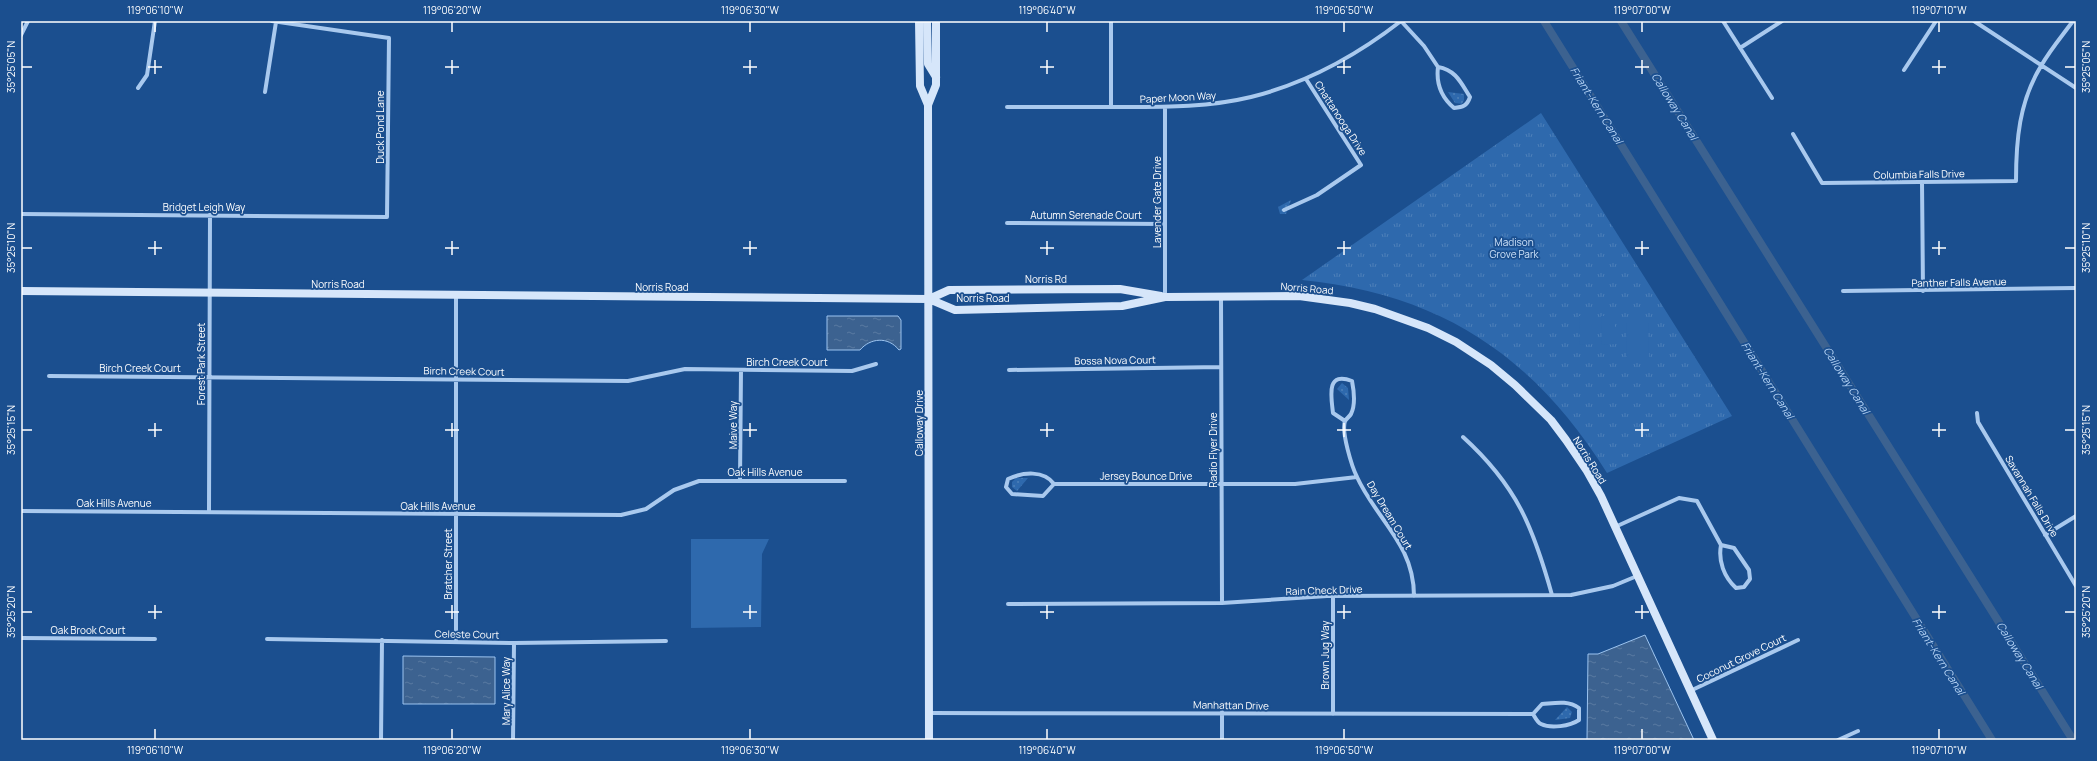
<svg xmlns="http://www.w3.org/2000/svg" width="2097" height="761" viewBox="0 0 2097 761" font-family="Manrope,sans-serif">
<defs>
<pattern id="grass-dots" width="8" height="8" patternUnits="userSpaceOnUse"><rect width="8" height="8" fill="#2e69ad"/><path d="M2 2h.1M6 6h.1" fill="none" stroke="#4d80b9" stroke-width="1.8" stroke-linecap="round"/></pattern>
<pattern id="park-tufts" width="24" height="20" patternUnits="userSpaceOnUse"><rect width="24" height="20" fill="#2e69ad"/><path d="M3 7l-1-3M5 7V3M7 7l1-3M15 17l-1-3M17 17v-4M19 17l1-3" fill="none" stroke="#4d80b9"/></pattern>
<pattern id="water-ripples" width="26" height="14" patternUnits="userSpaceOnUse"><rect width="26" height="14" fill="#3c6290"/><path d="M2 4q2-2 4 0t4 0M15 11q2-2 4 0t4 0" fill="none" stroke="#597aa1"/></pattern>
</defs>
<rect width="100%" height="100%" fill="#1b4f8f"/>
<!-- grass -->
<path fill="url(#grass-dots)" d="M1448,92L1464,94V100L1462,104L1455,103Z
M1291,200L1286,214H1280L1278,207Z
M1342,383L1348,388L1349,400L1337,389Z
M1016,478H1028L1017,491L1012,487V482Z
M1567,707L1572,712L1570,718L1555,720Z"/>
<!-- park -->
<path fill="url(#park-tufts)" d="M1541,113L1732,416L1607,473C1534,356 1441,294 1302,280Z"/>
<!-- garden -->
<path fill="#2e69ad" d="M1579,316H1593V344L1580,345Z
M1601,316H1615V344L1602,345Z
M1626,323H1648L1649,358H1627Z
M691,539H769L762,554L761,627L691,628Z"/>
<!-- water -->
<path fill="url(#water-ripples)" stroke="#9cc4f0" d="M827,316H898L901,320V349L899,350C888,336 870,338 860,350H827Z
M1645,635L1694,740H1587L1588,654H1598Z
M403,656L495,657V704H403Z"/>
<g fill="none" stroke-linecap="round" stroke-linejoin="round">
<!-- canal -->
<path stroke="#3c6290" stroke-width="8" d="M1544,21L1992,740
M1621,21L2073,740"/>
<!-- street -->
<path stroke="#a9c9ee" stroke-width="4" d="M1111,21V107
M1401,21L1424,46L1438,67C1436,83 1441,97 1454,108C1463,107 1467,106 1470,97C1461,83 1456,70 1438,67
M1723,21L1772,98
M1974,21L2076,88
M21,35L28,21
M1740,48L1782,21
M1904,70L1936,21
M138,88L147,75L155,21
M265,92L276,22
M1007,107C1047,107 1086,107 1125,107C1168,107 1210,107 1251,97C1307,83 1356,56 1401,21
M1165,107V297
M1793,134L1822,183L2016,181C2016,141 2019,102 2041,66C2050,50 2062,36 2073,21
M1922,182L1923,291
M1284,210L1317,195L1361,165L1306,79
M21,214L387,217L389,38L272,21
M1007,223L1165,224
M1843,291L2076,288
M456,295V641
M1221,297L1222,603
M1009,370L1221,367
M49,376L628,381L685,369L852,371L876,364
M1977,413L1978,422L2076,586
M1345,421L1333,413C1331,396 1326,371 1352,381C1354,391 1356,404 1351,414C1350,416 1346,419 1345,421C1341,432 1352,467 1357,477C1376,519 1414,544 1414,596
M1463,437C1517,486 1533,527 1552,595
M740,480L741,370
M1054,484L1043,496L1012,494L1006,487L1008,479C1023,472 1044,470 1054,484H1295L1357,477
M21,511L621,515L646,509L674,490L699,481H845
M209,512L210,215
M1615,527L1679,498L1697,501L1721,545C1718,561 1724,577 1736,588L1744,587L1750,579L1749,570L1734,548L1721,545
M2045,535L2076,516
M1333,596V714
M1008,604L1222,603L1327,596L1571,595L1613,586L1637,576
M21,638L155,639
M267,639L514,643L666,641
M1690,691L1798,640
M1222,712V740
M929,713L1533,714C1535,717 1537,722 1541,724C1551,729 1570,726 1579,720V708C1568,700 1555,703 1542,704L1533,714
M381,740L382,640
M513,740L514,643
M1838,740L1858,731"/>
<!-- secondary -->
<path stroke="#d6e6fa" stroke-width="8" d="M919,21L920,86L928,105
M927,21L928,64L936,77
M21,291L929,299L955,310L1122,306L1165,297L1299,296L1350,303L1375,309L1428,328L1456,342L1491,365L1515,385L1551,420L1566,440L1587,471L1601,496L1713,740
M929,299L949,290L1120,289L1161,296
M929,740L928,105L936,85V21"/>
</g>
<!-- ticks -->
<path fill="none" stroke="#fff" stroke-width="1.5" d="M155,22V32M452,22V32M750,22V32M1047,22V32M1344,22V32M1642,22V32M1939,22V32M155,60V74M452,60V74M750,60V74M1047,60V74M1344,60V74M1642,60V74M1939,60V74M22,67H32M148,67H162M445,67H459M743,67H757M1040,67H1054M1337,67H1351M1635,67H1649M1932,67H1946M2065,67H2075M155,241V255M452,241V255M750,241V255M1047,241V255M1344,241V255M1642,241V255M1939,241V255M22,248H32M148,248H162M445,248H459M743,248H757M1040,248H1054M1337,248H1351M1635,248H1649M1932,248H1946M2065,248H2075M155,423V437M452,423V437M750,423V437M1047,423V437M1344,423V437M1642,423V437M1939,423V437M22,430H32M148,430H162M445,430H459M743,430H757M1040,430H1054M1337,430H1351M1635,430H1649M1932,430H1946M2065,430H2075M155,605V619M452,605V619M750,605V619M1047,605V619M1344,605V619M1642,605V619M1939,605V619M22,612H32M148,612H162M445,612H459M743,612H757M1040,612H1054M1337,612H1351M1635,612H1649M1932,612H1946M2065,612H2075M155,729V739M452,729V739M750,729V739M1047,729V739M1344,729V739M1642,729V739M1939,729V739"/>
<g text-anchor="middle" dominant-baseline="central" stroke-width="3.5" stroke-linejoin="round" paint-order="stroke">
<!-- street labels -->
<g font-size="10" fill="#fff" stroke="#1b4f8f">
<text transform="translate(1178 97) rotate(-3)">Paper Moon Way</text>
<text transform="translate(1341 118) rotate(57)">Chattanooga Drive</text>
<text transform="translate(380 127) rotate(-90)">Duck Pond Lane</text>
<text transform="translate(1919 174) rotate(-1)">Columbia Falls Drive</text>
<text transform="translate(1157 202) rotate(-90)">Lavender Gate Drive</text>
<text x="204" y="207">Bridget Leigh Way</text>
<text x="1086" y="215">Autumn Serenade Court</text>
<text x="1046" y="279">Norris Rd</text>
<text transform="translate(1959 282) rotate(-1)">Panther Falls Avenue</text>
<text x="338" y="284">Norris Road</text>
<text x="662" y="287">Norris Road</text>
<text transform="translate(1307 288) rotate(5)">Norris Road</text>
<text x="983" y="298">Norris Road</text>
<text transform="translate(1115 360) rotate(-1)">Bossa Nova Court</text>
<text x="787" y="362">Birch Creek Court</text>
<text transform="translate(201 364) rotate(-90)">Forest Park Street</text>
<text x="140" y="368">Birch Creek Court</text>
<text transform="translate(464 371) rotate(1)">Birch Creek Court</text>
<text transform="translate(919 423) rotate(-90)">Calloway Drive</text>
<text transform="translate(733 425) rotate(-90)">Maive Way</text>
<text transform="translate(1213 450) rotate(-90)">Radio Flyer Drive</text>
<text transform="translate(1590 460) rotate(58)">Norris Road</text>
<text x="765" y="472">Oak Hills Avenue</text>
<text x="1146" y="476">Jersey Bounce Drive</text>
<text transform="translate(2032 496) rotate(59)">Savannah Falls Drive</text>
<text x="114" y="503">Oak Hills Avenue</text>
<text x="438" y="506">Oak Hills Avenue</text>
<text transform="translate(1390 515) rotate(59)">Day Dream Court</text>
<text transform="translate(448 564) rotate(-90)">Bratcher Street</text>
<text transform="translate(1324 590) rotate(-2)">Rain Check Drive</text>
<text x="88" y="630">Oak Brook Court</text>
<text transform="translate(467 634) rotate(1)">Celeste Court</text>
<text transform="translate(1325 655) rotate(-90)">Brown Jug Way</text>
<text transform="translate(1741 658) rotate(-26)">Coconut Grove Court</text>
<text transform="translate(506 691) rotate(-90)">Mary Alice Way</text>
<text transform="translate(1231 705) rotate(1)">Manhattan Drive</text>
</g>
<!-- park labels -->
<g font-size="10" fill="#cfe3fa" stroke="#1b4f8f">
<text x="1514" y="242">Madison<tspan x="1514" dy="12">Grove Park</tspan></text>
</g>
<!-- water labels -->
<g font-size="11" font-style="italic" fill="#b5d3f5" stroke="#1b4f8f">
<text transform="translate(1597 105) rotate(58)">Friant-Kern Canal</text>
<text transform="translate(1675 106) rotate(58)">Calloway Canal</text>
<text transform="translate(1768 380) rotate(58)">Friant-Kern Canal</text>
<text transform="translate(1847 380) rotate(58)">Calloway Canal</text>
<text transform="translate(2020 655) rotate(58)">Calloway Canal</text>
<text transform="translate(1939 656) rotate(58)">Friant-Kern Canal</text>
</g>
</g>
<!-- border -->
<rect width="2097" height="761" fill="none" stroke="#1b4f8f" stroke-width="44"/>
<rect x="22" y="22" width="2053" height="717" fill="none" stroke="#fff" stroke-width="1.5"/>
<g font-size="10" text-anchor="middle" fill="#fff">
<text x="155" y="14">119°06'10"W</text>
<text x="452" y="14">119°06'20"W</text>
<text x="750" y="14">119°06'30"W</text>
<text x="1047" y="14">119°06'40"W</text>
<text x="1344" y="14">119°06'50"W</text>
<text x="1642" y="14">119°07'00"W</text>
<text x="1939" y="14">119°07'10"W</text>
<text transform="translate(2086 67) rotate(-90)" y="4">35°25'05"N</text>
<text transform="translate(11 67) rotate(-90)" y="4">35°25'05"N</text>
<text transform="translate(2086 248) rotate(-90)" y="4">35°25'10"N</text>
<text transform="translate(11 248) rotate(-90)" y="4">35°25'10"N</text>
<text transform="translate(2086 430) rotate(-90)" y="4">35°25'15"N</text>
<text transform="translate(11 430) rotate(-90)" y="4">35°25'15"N</text>
<text transform="translate(2086 612) rotate(-90)" y="4">35°25'20"N</text>
<text transform="translate(11 612) rotate(-90)" y="4">35°25'20"N</text>
<text x="155" y="754">119°06'10"W</text>
<text x="452" y="754">119°06'20"W</text>
<text x="750" y="754">119°06'30"W</text>
<text x="1047" y="754">119°06'40"W</text>
<text x="1344" y="754">119°06'50"W</text>
<text x="1642" y="754">119°07'00"W</text>
<text x="1939" y="754">119°07'10"W</text>
</g>
</svg>
